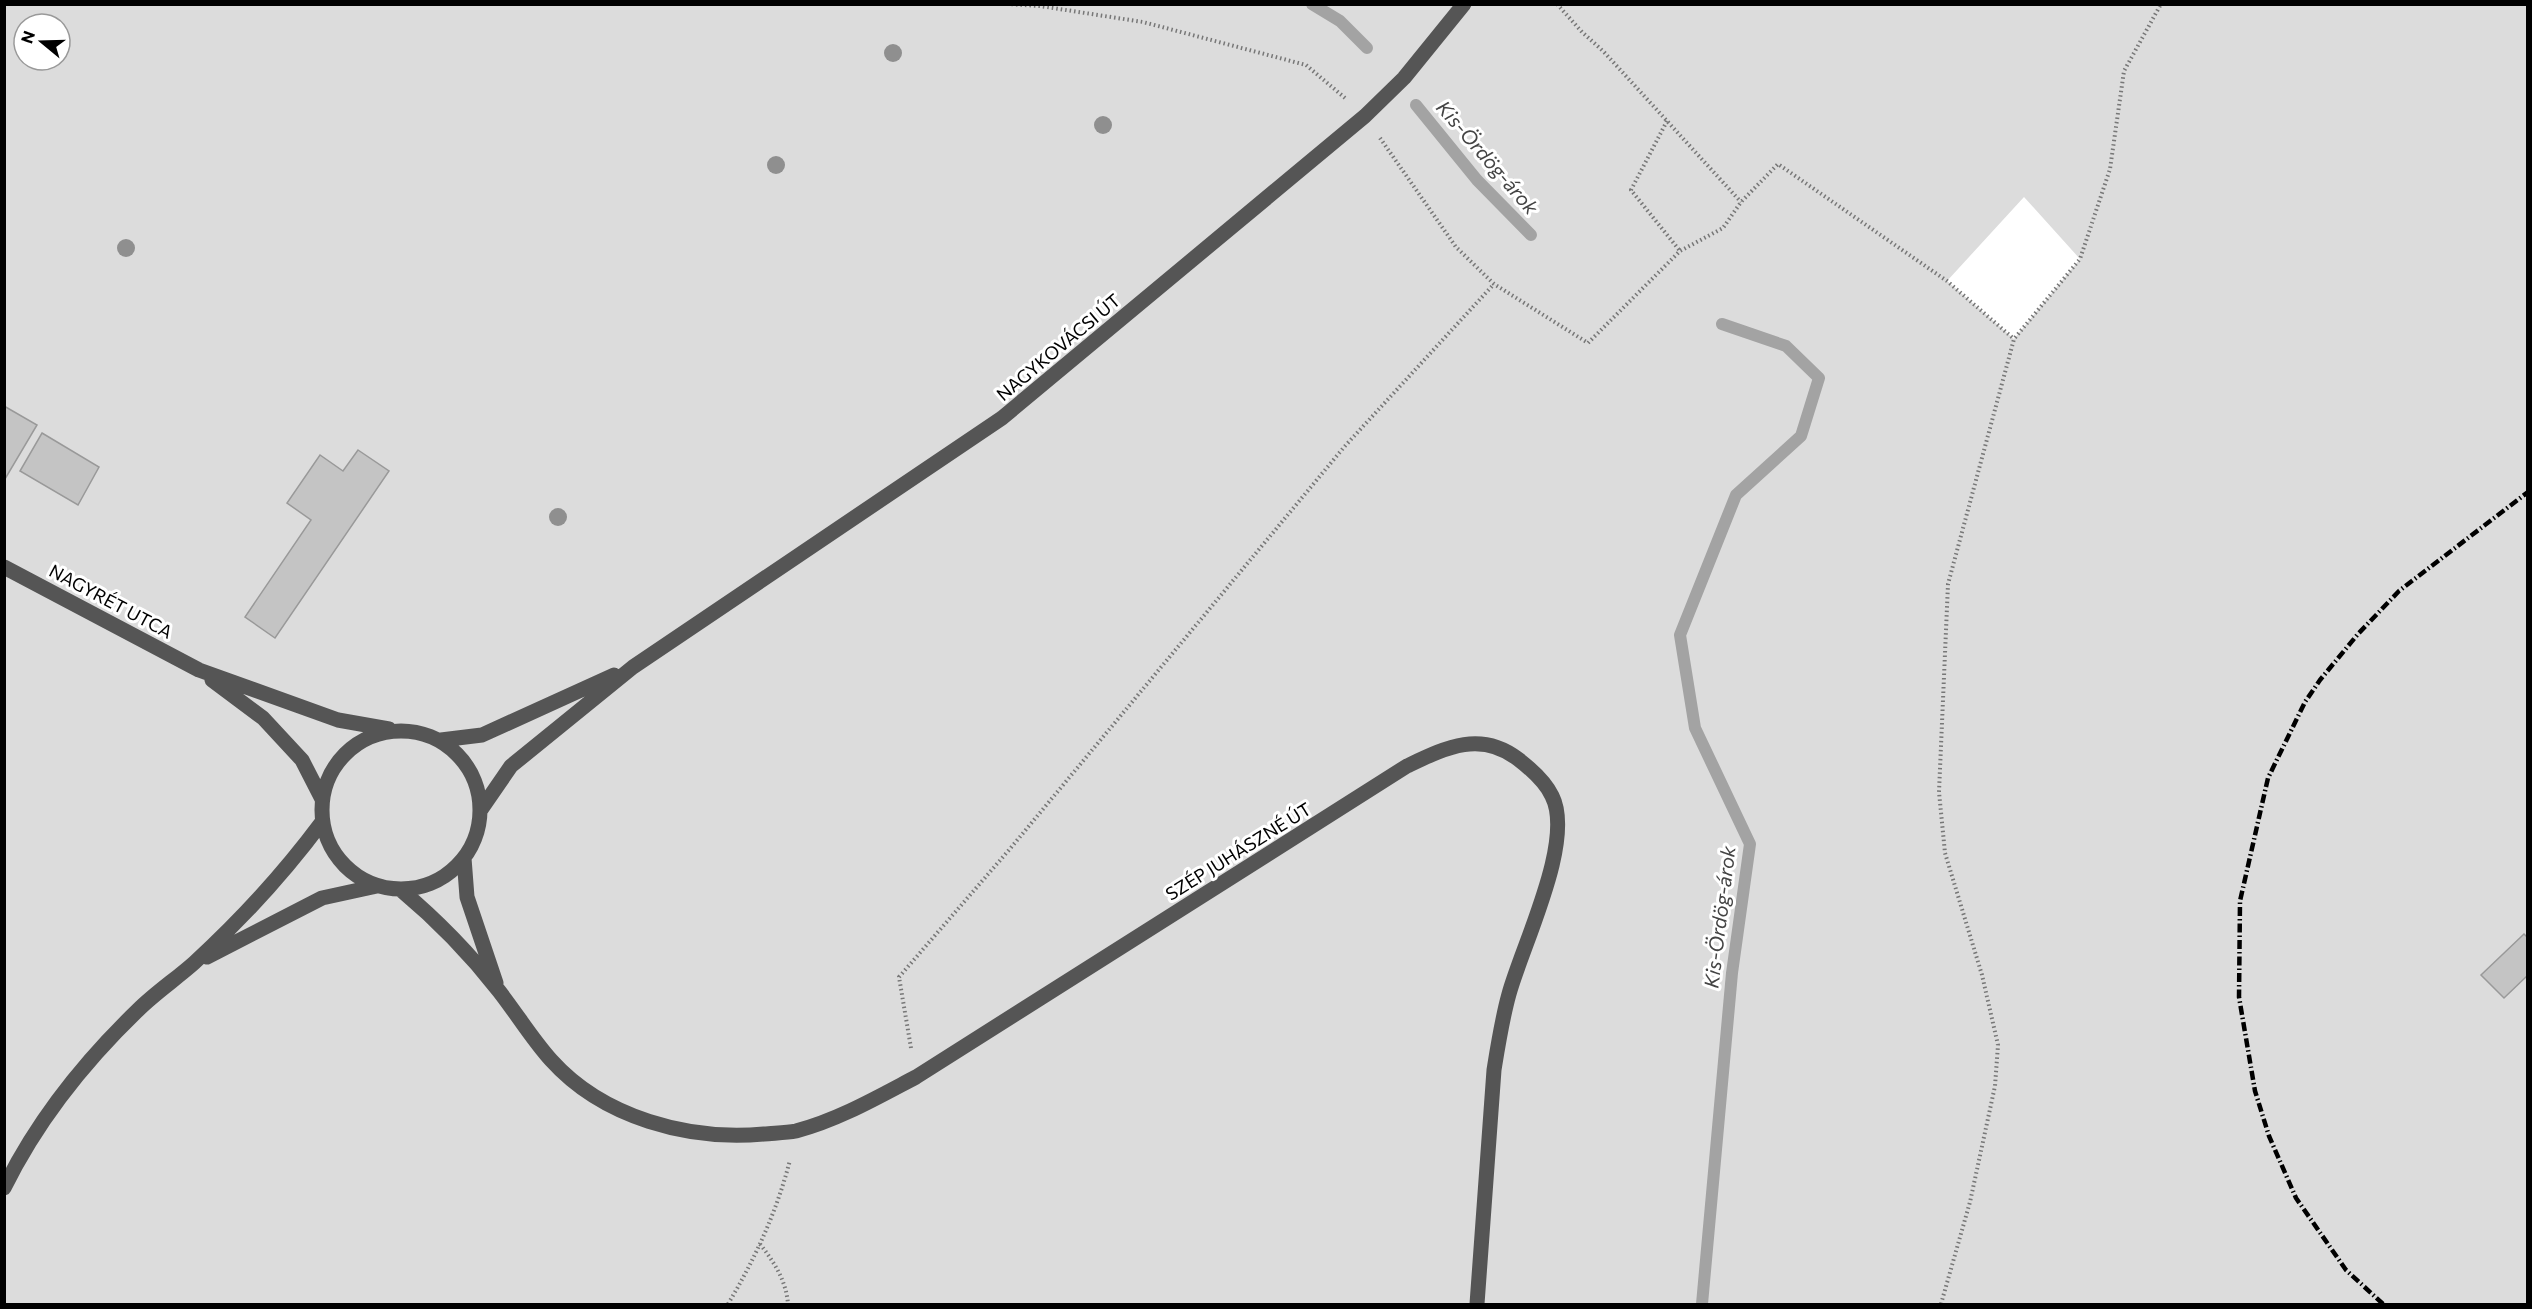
<svg xmlns="http://www.w3.org/2000/svg" width="2532" height="1309" viewBox="0 0 2532 1309" font-family="Commissioner,sans-serif">
<rect width="100%" height="100%" fill="#fff"/>
<!-- green -->
<path fill="#dcdcdc" fill-rule="evenodd" d="M4,5H2527V1304H5ZM24,24H60V60H24ZM2024,197L2080,259L2014,339L1947,281Z"/>
<g fill="none" stroke-linecap="round" stroke-linejoin="round">
<!-- stream -->
<path stroke="#a3a3a3" stroke-width="12" d="M1312,4L1340,21L1367,48
M1416,105L1477,180L1531,235
M1702,1304L1732,973L1750,844L1695,728L1680,635L1736,495L1801,436L1819,378L1786,346L1722,324"/>
</g>
<!-- building -->
<path fill="#c4c4c4" stroke="#999" stroke-width="1.5" d="M4,406L37,425L5,479H4Z
M42,433L99,467L78,505L20,471Z
M358,450L389,471L275,638L245,617L311,520L287,503L320,455L343,471Z
M2524,934L2528,938V975L2504,998L2481,975Z"/>
<g fill="none" stroke-linecap="round" stroke-linejoin="round">
<!-- path -->
<path stroke="#777" stroke-width="4" stroke-dasharray="1.5 3" stroke-linecap="butt" d="M1007,4L1040,6L1143,22L1306,65L1345,98
M1557,4L1582,32L1604,52L1741,202
M1667,121L1631,190L1680,251
M1380,138L1456,247L1494,284L1588,343L1680,251L1723,228L1741,202L1778,164L1947,281L2014,339
M911,1048L899,977L1009,850L1345,446L1494,284
M760,1244C774,1262 786,1280 788,1304
M728,1304C755,1259 777,1211 790,1160
M1941,1304L1970,1202L1995,1086L1998,1045L1982,975L1945,853L1939,792L1948,584L2014,339L2080,259L2110,169L2124,71L2161,4"/>
<!-- minor -->
<path stroke="#555" stroke-width="15" d="M4,567L199,670L338,720L389,729
M212,680L263,718L302,760L322,799
M322 810a79 79 0 1 1 158 0a79 79 0 1 1-158 0Z
M441,740L482,735L614,675
M480,811L511,766L633,667L1002,418L1365,116L1404,78L1464,4
M464,858L467,897L496,983
M401,890C437,920 470,954 499,991C517,1014 532,1039 551,1060C603,1118 689,1141 764,1134C774,1133 786,1133 796,1131C838,1120 878,1097 916,1077L1407,766C1445,748 1480,730 1518,759C1531,769 1545,781 1552,796C1575,841 1522,946 1509,994C1502,1019 1498,1045 1494,1070L1477,1304
M207,957L322,898L377,886
M4,1188C37,1121 85,1061 138,1010C155,993 176,979 194,963C241,920 284,873 322,822"/>
<!-- rail -->
<path stroke="#000" stroke-width="4.5" stroke-dasharray="9 3 1.5 3" stroke-linecap="butt" d="M2383,1304L2346,1270L2296,1198L2269,1136L2255,1091L2239,997L2240,901L2268,778L2305,702L2320,680L2358,634L2399,591L2528,492"/>
</g>
<!-- trees -->
<g fill="#8f8f8f">
<circle cx="893" cy="53" r="9"/>
<circle cx="1103" cy="125" r="9"/>
<circle cx="776" cy="165" r="9"/>
<circle cx="126" cy="248" r="9"/>
<circle cx="558" cy="517" r="9"/>
</g>
<g text-anchor="middle" dominant-baseline="central" stroke-width="6" stroke-linejoin="round" paint-order="stroke">
<!-- street labels -->
<g font-size="18" fill="#000" stroke="#fff">
<text transform="translate(1058 347) rotate(-40)">NAGYKOVÁCSI ÚT</text>
<text transform="translate(111 601) rotate(28)">NAGYRÉT UTCA</text>
<text transform="translate(1238 851) rotate(-32)">SZÉP JUHÁSZNÉ ÚT</text>
</g>
<!-- water labels -->
<g font-size="20" font-style="italic" fill="#444" stroke="#fff">
<text transform="translate(1488 157) rotate(49)">Kis-Ördög-árok</text>
<text transform="translate(1719 917) rotate(-83)">Kis-Ördög-árok</text>
</g>
</g>
<!-- border -->
<rect width="2532" height="1309" fill="none" stroke="#000000" stroke-width="12"/>
<!-- north arrow -->
<g transform="translate(42 42) rotate(289)"><circle r="28" fill="#ffffff" stroke="#999999" stroke-width="1.5"/>
<path d="M0-4.5L10 22L0 15L-10 22Z" fill="#000000"/>
<text y="-9" font-size="16" font-weight="bold" text-anchor="middle" fill="#000000">N</text>
</g>
</svg>
